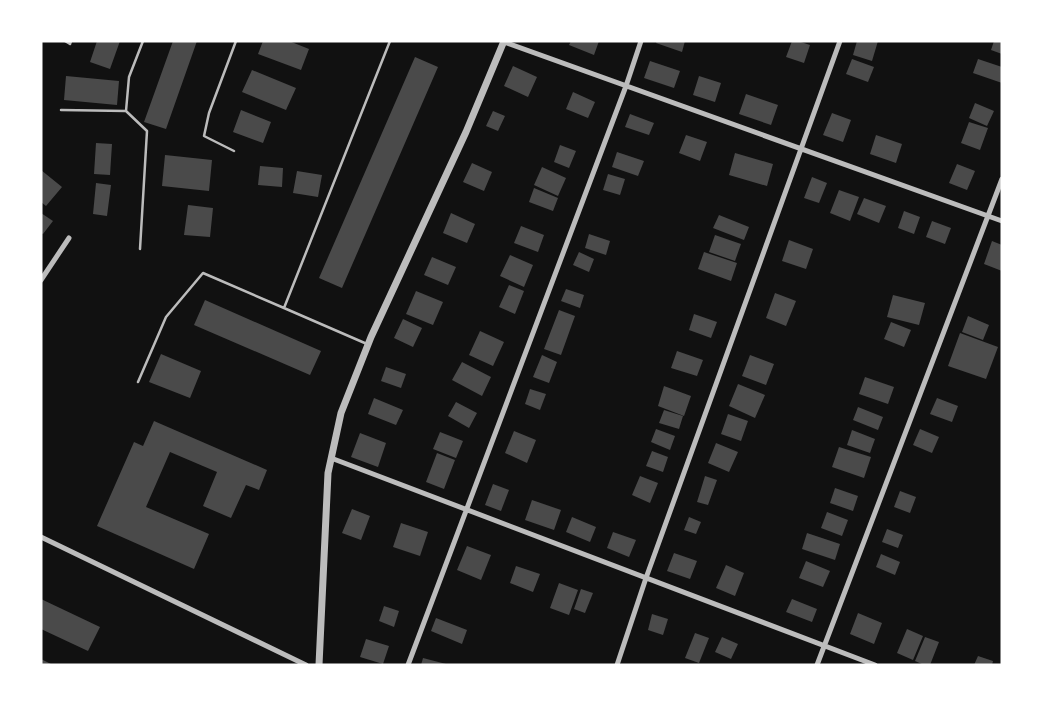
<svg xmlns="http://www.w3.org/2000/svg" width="1043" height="706" viewBox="0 0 1043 706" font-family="Commissioner,sans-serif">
<rect width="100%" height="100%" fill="#111"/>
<!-- building -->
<path fill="#4a4a4a" d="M97,41H120L110,69L90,62Z
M173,41H197L166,129L144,122Z
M263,41H289L309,49L301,70L258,54Z
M571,41H599L594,55L569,45Z
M657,41H685L682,52L656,43Z
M792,41H798L810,45L804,63L786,57Z
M857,41H878L872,61L853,55Z
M994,41H1002V54L991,50Z
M415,57L438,67L342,288L319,278Z
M852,59L874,67L868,82L846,74Z
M978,59L1002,67V83L973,73Z
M650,61L680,71L674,88L644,78Z
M513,66L537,77L528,97L504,86Z
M252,70L296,88L286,110L242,92Z
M66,76L119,81L117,105L64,100Z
M699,76L721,83L715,102L693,95Z
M573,92L595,102L588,118L566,109Z
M746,94L778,105L771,125L739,114Z
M975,103L994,111L987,126L969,118Z
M241,110L271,122L263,143L233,132Z
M493,111L505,116L498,131L486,126Z
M832,113L851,120L843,142L823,135Z
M630,114L654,123L649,135L625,127Z
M969,122L988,128L980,150L961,143Z
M686,135L707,142L700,161L679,153Z
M876,135L902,144L896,163L870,154Z
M96,143L112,144L110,175L94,174Z
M560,145L576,151L569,168L554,162Z
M617,152L644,161L638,176L612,167Z
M735,153L773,164L767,186L729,175Z
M165,155L212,160L209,191L162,186Z
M472,163L492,172L484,191L463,182Z
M957,164L975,171L967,190L949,183Z
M260,166L283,168L282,187L258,185Z
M542,167L566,178L558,196L534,185Z
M41,170L62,187L46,206L41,202Z
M297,171L322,175L318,197L293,193Z
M608,174L625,179L620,195L603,190Z
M812,177L827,183L819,203L804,198Z
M96,183L111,185L107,216L93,214Z
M534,188L558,198L553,211L529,202Z
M839,190L859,197L850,221L830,213Z
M864,198L886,206L879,223L857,214Z
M188,205L213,208L210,237L184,235Z
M904,211L920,217L914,234L898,228Z
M41,213L53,221L43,234L41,233Z
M451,213L475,224L467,243L443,233Z
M719,215L749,227L744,240L713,228Z
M932,221L951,228L945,244L926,237Z
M521,226L544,235L538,252L514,243Z
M589,234L610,241L606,255L585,248Z
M715,235L741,244L735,261L709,252Z
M789,240L813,249L806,269L782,261Z
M992,241L1002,245V271L984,264Z
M579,252L594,259L589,272L573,265Z
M704,252L737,263L731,281L698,269Z
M510,255L533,265L524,287L500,276Z
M432,257L456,267L448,285L424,275Z
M509,285L524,291L515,314L499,307Z
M566,289L584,295L580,308L561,301Z
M416,291L443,302L433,325L406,314Z
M775,293L796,301L786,326L766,318Z
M893,295L925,303L919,325L887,317Z
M205,300L321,351L310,375L194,325Z
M559,310L575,316L561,355L544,349Z
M694,314L717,322L711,338L689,330Z
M968,316L989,325L983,340L962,332Z
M403,319L422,328L413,347L394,338Z
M891,322L911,330L904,347L884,339Z
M480,331L504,342L493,366L469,355Z
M960,333L998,347L986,379L948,366Z
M677,351L703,360L697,376L671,368Z
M161,354L201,371L190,398L149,382Z
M542,355L557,362L549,383L533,377Z
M750,355L774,364L766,385L742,376Z
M462,362L491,377L482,396L452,380Z
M386,367L406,374L401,388L381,381Z
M865,377L894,387L888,404L859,394Z
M738,384L765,395L755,418L729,406Z
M664,386L691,396L684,416L658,406Z
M530,389L546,394L540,410L525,404Z
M374,398L403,410L396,425L368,414Z
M937,398L958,406L952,422L930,414Z
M456,402L477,413L469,428L448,416Z
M858,407L883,417L878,430L853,420Z
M664,410L683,416L679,429L659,423Z
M728,414L748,421L741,441L721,434Z
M154,421L267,470L259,490L246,485L231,518L203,506L217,472L170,452L146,507L209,534L194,569L97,526L134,442L143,446Z
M656,429L675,436L670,450L651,442Z
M920,429L939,437L932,453L913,445Z
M852,430L875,439L870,453L847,445Z
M514,431L536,440L527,463L505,453Z
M440,432L463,441L456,458L433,449Z
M360,433L386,443L378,467L351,457Z
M716,443L738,452L729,472L708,463Z
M839,447L871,457L864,478L832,467Z
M652,451L668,457L663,472L646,466Z
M437,453L455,460L444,489L426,482Z
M640,476L658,483L650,503L632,495Z
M705,476L717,480L708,505L697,502Z
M493,484L509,490L501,511L485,505Z
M835,488L858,496L853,511L830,503Z
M900,491L916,497L910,513L894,507Z
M532,500L561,510L554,530L525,520Z
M352,509L370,516L361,540L342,533Z
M827,512L848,520L842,536L821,528Z
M572,517L596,527L590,542L566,532Z
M689,517L701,522L696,534L684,530Z
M401,523L428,532L420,556L393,547Z
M887,529L903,535L898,548L882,542Z
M613,532L636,540L629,557L607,548Z
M807,533L840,544L835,560L802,549Z
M467,546L491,555L481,580L457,570Z
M674,553L697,561L690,579L667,571Z
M881,554L900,562L895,575L876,567Z
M806,561L830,571L823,587L799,578Z
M726,565L744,573L735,596L716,588Z
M516,566L540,574L533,592L510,583Z
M559,583L578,590L569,615L550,608Z
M581,589L593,593L585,613L574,609Z
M41,599L100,627L88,651L41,629Z
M792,599L817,609L812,622L786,612Z
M384,606L399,611L394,627L379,621Z
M858,613L882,623L874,644L850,634Z
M652,614L668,619L663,635L648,630Z
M436,618L467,630L462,644L431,631Z
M907,629L923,636L913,660L897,653Z
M695,633L709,638L699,663L685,658Z
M722,637L738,644L731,659L715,652Z
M925,637L939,642L930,665H924L915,661Z
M366,639L389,646L383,664L360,657Z
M978,656L993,661L992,665H974Z
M423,658L446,664V665H421Z
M41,659L53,665H41Z"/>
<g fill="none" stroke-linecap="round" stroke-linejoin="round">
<!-- service -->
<path stroke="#bcbcbc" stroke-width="2.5" d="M65,41L70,44L71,41
M61,110L126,111L129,77L143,41
M126,111L147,131L140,249
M234,151L204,136L209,113L236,41
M367,344L284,308L390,41
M138,382L166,317L203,273L284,308"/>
<!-- minor -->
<path stroke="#bcbcbc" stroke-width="5" d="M504,42L1002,221
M41,280L69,238
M331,458L875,665
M41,537L306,665
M408,665L626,86L641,41
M617,665L646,578L840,41
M817,665L1002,179"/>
<!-- tertiary -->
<path stroke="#bcbcbc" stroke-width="7" d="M319,665L328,473L341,413L371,337L466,132L504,41"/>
</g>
<!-- border -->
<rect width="1043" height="706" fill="none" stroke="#ffffff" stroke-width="85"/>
</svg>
